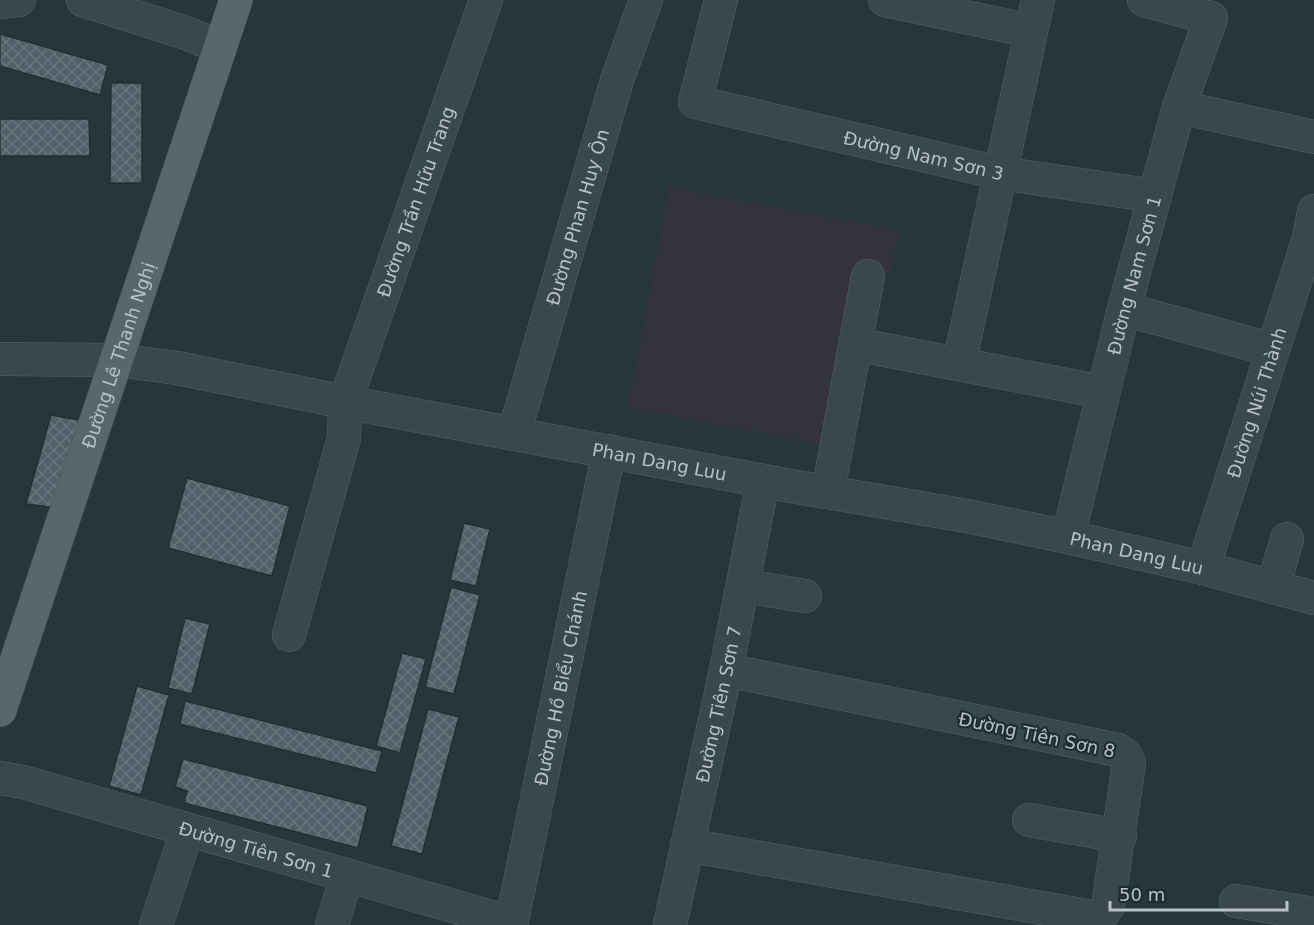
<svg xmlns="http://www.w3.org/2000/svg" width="1314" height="925" viewBox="0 0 1314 925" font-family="'DejaVu Sans',sans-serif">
<defs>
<pattern id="building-cross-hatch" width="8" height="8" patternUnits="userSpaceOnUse" patternTransform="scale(1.5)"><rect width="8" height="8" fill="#506068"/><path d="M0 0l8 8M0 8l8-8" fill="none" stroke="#67757c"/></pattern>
</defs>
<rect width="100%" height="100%" fill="#27363d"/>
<!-- medical -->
<path fill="#32333f" d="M669,187L899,230L891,275L864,270L830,446L628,407Z"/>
<!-- building -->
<path fill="url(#building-cross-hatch)" stroke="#212e35" stroke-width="1.5" d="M0,34L108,65L100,95L0,66Z
M111,83H142V183H110Z
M0,119H89L90,156H0Z
M51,415L90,422L65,509L26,504Z
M187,478L290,506L272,576L168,548Z
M464,523L490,529L476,586L450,580Z
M451,587L480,595L454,694L425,687Z
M185,618L210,624L192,694L168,688Z
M402,653L426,659L400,753L376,746Z
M137,686L169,695L141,795L109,786Z
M185,701L382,751L376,773L180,724Z
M428,709L459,717L422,854L391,846Z
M183,759L368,806L358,848L184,803L187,791L175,787Z"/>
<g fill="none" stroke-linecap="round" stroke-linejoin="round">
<!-- minor casing -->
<g stroke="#58646b" stroke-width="34">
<g id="minor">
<path d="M83,0L186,33L220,47"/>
<path id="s1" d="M721,0L695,102L1000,173L1155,196"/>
<path d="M885,0L1031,31"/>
<path d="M0,2L19,0"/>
<path d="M1179,107L1314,137"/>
<path d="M1124,309L1273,350"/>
<path d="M875,348L1103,392"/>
<path id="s2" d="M0,359L116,360L177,368L345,402L785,485L967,516L1068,537L1203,568L1314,598"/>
<path d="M959,364L1038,0"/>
<path id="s3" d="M514,434L617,80L646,0"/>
<path d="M828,492L868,276"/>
<path id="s4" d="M1068,537L1124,309L1179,107L1211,18L1144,0"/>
<path id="s5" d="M1203,568L1309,238L1314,211"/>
<path d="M743,586L805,596"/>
<path d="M1273,587L1287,539"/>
<path id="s6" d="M289,635L344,438L345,402L486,0"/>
<path id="s7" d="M0,778L23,782L512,923"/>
<path d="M1029,820L1120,836"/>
<path d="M687,845L1092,917L1102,915L1108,906L1129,763L1125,755L1118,750L726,670"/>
<path d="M1236,901L1314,914"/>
<path d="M156,925L187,831"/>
<path d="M332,925L347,875"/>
<path id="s8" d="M511,925L609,451"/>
<path id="s9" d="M670,925L726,670L763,481"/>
</g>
</g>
<!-- major casing -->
<g stroke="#47535a" stroke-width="34">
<g id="major">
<path id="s10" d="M0,710L236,0"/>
</g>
</g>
<!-- minor -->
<use href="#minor" stroke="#3a474e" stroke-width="33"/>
<!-- major -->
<use href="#major" stroke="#58666d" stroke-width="33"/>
</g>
<g text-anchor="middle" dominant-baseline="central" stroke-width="4.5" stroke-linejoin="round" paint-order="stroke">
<!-- street labels -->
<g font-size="18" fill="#b7c1c8" stroke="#1f2c33">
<text stroke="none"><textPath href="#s1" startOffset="340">Đường Nam Sơn 3</textPath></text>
<text stroke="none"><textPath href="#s6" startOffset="453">Đường Trần Hữu Trang</textPath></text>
<text stroke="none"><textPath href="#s3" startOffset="226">Đường Phan Huy Ôn</textPath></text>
<text stroke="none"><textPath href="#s4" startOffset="270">Đường Nam Sơn 1</textPath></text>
<text stroke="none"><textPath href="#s10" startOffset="374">Đường Lê Thanh Nghị</textPath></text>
<text stroke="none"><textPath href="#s5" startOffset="174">Đường Núi Thành</textPath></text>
<text stroke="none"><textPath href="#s2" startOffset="669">Phan Dang Luu</textPath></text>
<text stroke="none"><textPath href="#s2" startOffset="1155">Phan Dang Luu</textPath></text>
<text stroke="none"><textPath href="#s8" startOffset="242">Đường Hồ Biểu Chánh</textPath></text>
<text stroke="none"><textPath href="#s9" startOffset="226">Đường Tiên Sơn 7</textPath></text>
<text transform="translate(1037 735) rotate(12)">Đường Tiên Sơn 8</text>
<text stroke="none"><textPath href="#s7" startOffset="266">Đường Tiên Sơn 1</textPath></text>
</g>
</g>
<!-- scale -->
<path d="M1110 901v9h177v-9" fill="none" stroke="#b7c1c8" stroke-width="3"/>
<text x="1119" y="901" font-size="18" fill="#b7c1c8" stroke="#1f2c33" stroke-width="4.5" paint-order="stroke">50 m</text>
</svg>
